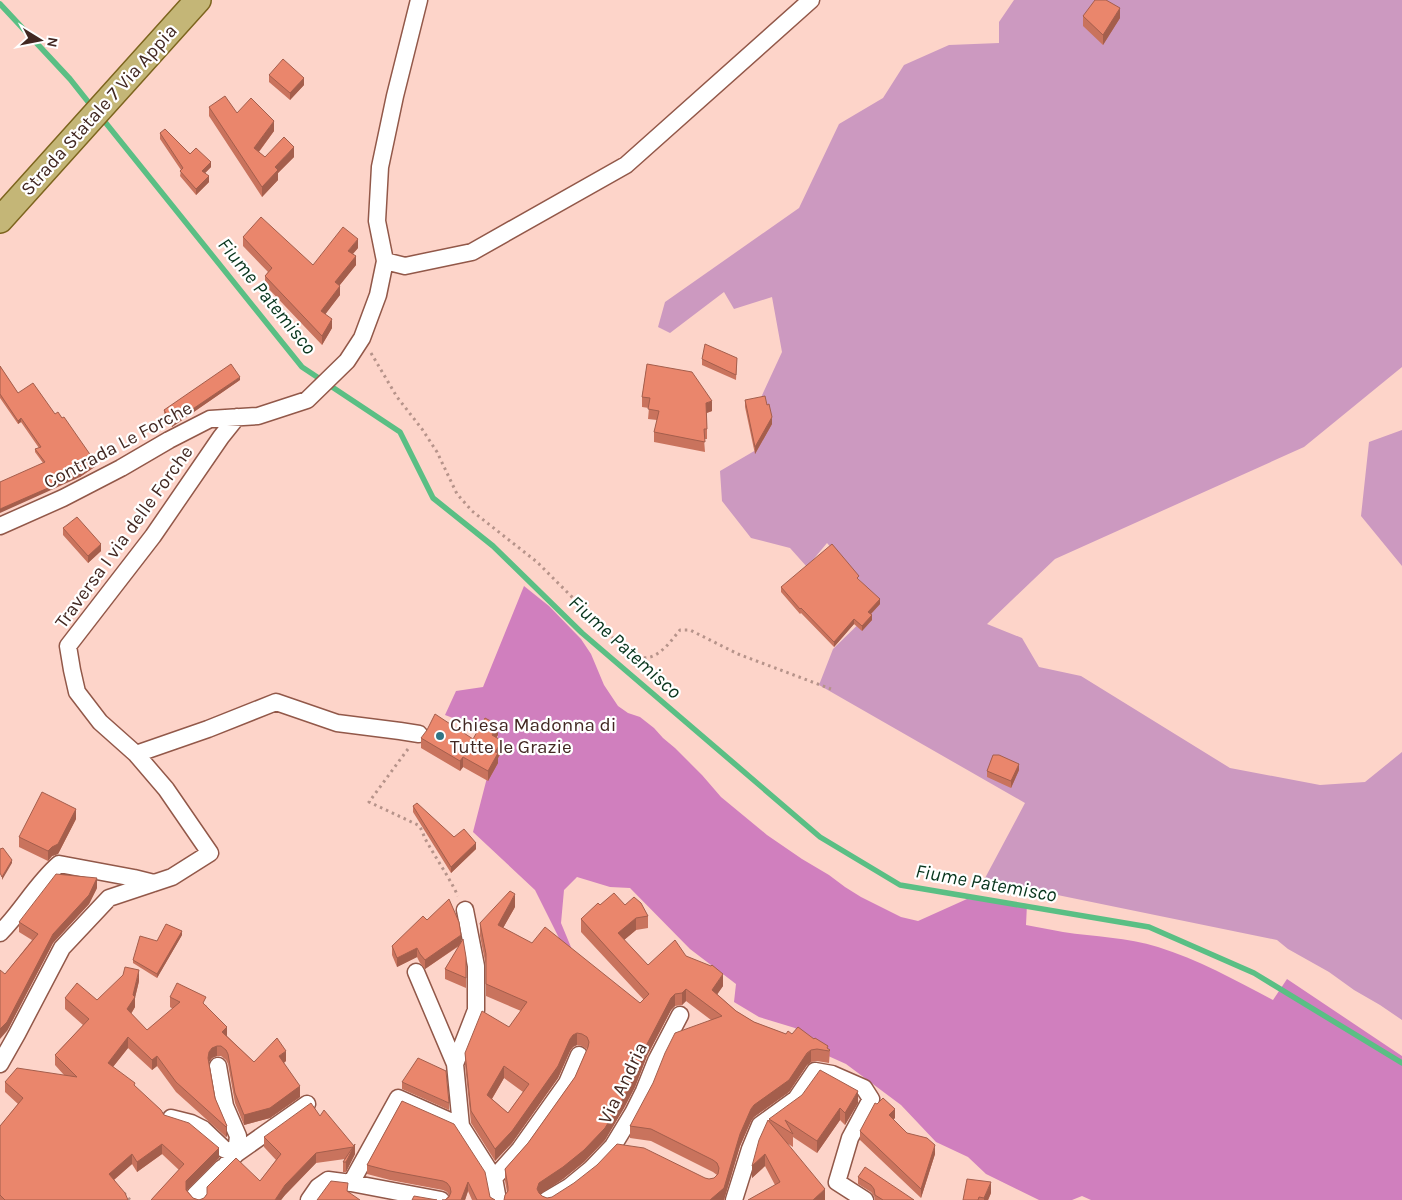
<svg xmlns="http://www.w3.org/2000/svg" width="1402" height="1200" viewBox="0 0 1402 1200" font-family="Karla,sans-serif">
<rect width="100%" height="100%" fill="#fdd4c9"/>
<!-- green -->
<path fill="#cc99c0" d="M1014,0H1402V367L1304,447L1055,559L987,624L1022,638L1039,667L1081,676L1230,768L1320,785L1365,782L1402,752V1020L1380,1005L1354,990L1329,972L1288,949L1277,940L984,880L1025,803L819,685L833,649L880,603L827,543L807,567L790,548L751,538L722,501L720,471L756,450L758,404L782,352L772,297L734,309L724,292L670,333L658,327L665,302L799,208L839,124L883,98L904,65L949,45L999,43V22Z
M1402,430V566L1361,516L1369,442Z"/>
<!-- forest -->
<path fill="#d07fbe" d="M524,586L549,606L581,639L591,654L604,685L618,706L628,713L640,717L654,728L663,738L675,748L702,775L721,797L767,835L802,859L829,875L845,887L861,897L901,917L918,921L967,899L1027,904L1026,925C1038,927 1051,930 1063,932C1095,937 1127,937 1158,947C1197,959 1237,981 1273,1000L1287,979L1402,1056V1200H1091L1082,1196L1072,1200H1039L986,1174L968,1157L936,1142L901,1105L846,1064L826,1055L795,1028L759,1017L734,1002L736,984L690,949L630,888L610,887L577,877L564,890L561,923L573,952L562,944L535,890L473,832L498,735L445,715L456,691L483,687Z"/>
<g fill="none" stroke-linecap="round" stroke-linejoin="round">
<!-- stream -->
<path stroke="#5abf84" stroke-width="5.5" d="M0,4L70,79L93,108
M101,117L302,367L400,432L433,498L493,546L582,633L820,837L900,885L1149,927L1254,973L1402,1063"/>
<!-- minor casing -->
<g stroke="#925849" stroke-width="19">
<path id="minor" d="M385,261L405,266L472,252L626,165L811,0
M0,526L63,498L121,468L169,440L210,419L258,416L307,400L347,361L362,338L378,295L385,261L377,221L380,167L395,96L419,0
M136,754L208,729L276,702L337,723L400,731L419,734
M465,910L476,966V1010L455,1064L461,1126L494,1178L498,1200
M0,933C22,911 36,884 59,864L134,878L154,883
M416,972L455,1064
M0,1064L17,1034L62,948L109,898L172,877L210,853L166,789L136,754L100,722L77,692L72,670L68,646L153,536L221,437L237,417
M171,1118L191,1123L203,1129L224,1149L236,1154L238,1136L225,1106L218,1066
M226,1165L236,1154L307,1104
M494,1178L520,1149L567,1083L579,1055
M351,1183L398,1098L461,1126
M198,1200L195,1195L222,1168
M309,1200L318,1187L328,1180L351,1183L441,1200
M547,1200L569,1187L591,1169L613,1146L633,1113L644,1091L656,1061L680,1015
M734,1200L750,1149L760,1125L796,1099L815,1071L832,1074L864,1088L871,1099L850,1138L837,1182L865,1200"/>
</g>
<!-- primary casing -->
<g stroke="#7d651e" stroke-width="28">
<path id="primary" d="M0,220L198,0"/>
</g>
<!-- path -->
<path stroke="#b6938a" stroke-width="3" stroke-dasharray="2.5 4" stroke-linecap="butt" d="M371,353L397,397L422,429L437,452L457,494L472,511L537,562L621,646C626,650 632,655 638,657C657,662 669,643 680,630H690L738,654L831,689
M408,749L369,802L418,825C423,830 423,836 427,842C437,860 449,877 458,896
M124,1193L130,1200"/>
<!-- minor -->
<use href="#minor" stroke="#fff" stroke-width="16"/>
<!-- primary -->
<use href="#primary" stroke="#c4b677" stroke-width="25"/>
</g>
<!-- wall -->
<path fill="#c9735d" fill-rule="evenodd" d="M1083,16L1120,18L1103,45L1083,26Z
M269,75L304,85L290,100L269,82Z
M209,107L237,113L274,131L259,152L265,157H294L278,173V180L262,197L209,116Z
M160,133L211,167L205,173L209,182L196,195L180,176L181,170L160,139Z
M243,237L313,265L358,248L353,254L356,265L339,286L340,295L325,314L332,328L322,345L265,285V276L268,272L243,246Z
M737,358L736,380L702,365V359Z
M647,364L712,411L707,413V439H704L705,452L654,442V432L657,420L648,419L649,408L642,407V397Z
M0,366L18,393L55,414L96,466L80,477L43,463L35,452V449L39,448L21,422L18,424L0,398Z
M240,380L172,427L164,413V410Z
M745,400L772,424L755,454L745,407Z
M63,528L101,551L88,563L63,535Z
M859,580L880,604L871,614L872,620L862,631L854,624L834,647L801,613L800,614L781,592V587Z
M498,735L496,738L502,751L498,758V763L488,781L463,767L460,771L421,748V738L473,739Z
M1019,770L1011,788L987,777V771Z
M413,806L454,837L476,849L451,873L413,812Z
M76,819L58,854L52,856L48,861L19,847V837Z
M97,888L89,904L53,943L7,1031L5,974L32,940L19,932V922Z
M600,905H625L648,916V928L636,930L624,940L648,965L686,956L723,986L717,994L736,1011L754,1022L786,1034H792L830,1050L829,1063L817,1061L811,1062L807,1065L789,1092L754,1117L751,1121L740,1146L724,1200H504L507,1192L505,1181V1169L528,1143L575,1077L587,1049L582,1046L577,1045L573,1047L570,1051L558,1078L512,1143L495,1161L471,1123L465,1065V1053L509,1027L521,1011L486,996V966L480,936V923L515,907L503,928L640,1003L644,1000L581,932V919ZM686,1001L711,1020L630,1126V1138L651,1141L713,1172L717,1175L714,1178L709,1179L705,1178L547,1198L542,1196L539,1194L563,1179L584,1162L605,1140L624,1108L635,1087L647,1056L671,1010L675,1006L682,1005ZM504,1078L523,1092L508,1113L492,1099Z
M427,920L461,941L466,957V988L445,979V969L459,946L425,969L420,963L417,957L397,967L392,955V946Z
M182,935L157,978L133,963V960L157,941Z
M139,981L135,997V1007L131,1014L147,1030L173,1009L170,1007V997L206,1005L227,1036L254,1062L286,1061L284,1063L300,1097L270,1118L244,1125L235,1103L228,1064L226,1060L221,1056H217L212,1058L209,1062L215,1098L227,1126V1136L226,1137L176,1092L157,1066L152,1070L128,1048L113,1067L135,1086L164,1115L219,1158L187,1190L193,1198L199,1200L260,1181L276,1160L264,1147V1137L320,1116L354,1146L355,1154L346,1172H343V1162L345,1159L316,1163L285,1195L281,1200H151L179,1170L162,1154L137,1172L132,1164L114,1180L128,1200H0V1126L18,1104L5,1092V1082L64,1075L55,1065V1055L83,1025L65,1009V998L97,1000Z
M402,1082L449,1103V1110L402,1089Z
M402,1101L490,1197L495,1200H472L468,1191L465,1200H442H445L449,1195L447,1192L443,1190L390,1180L367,1174V1165Z
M858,1103L845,1125L840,1120L817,1153L793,1137V1147L785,1142L825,1200L775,1185L765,1166L752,1178L769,1122V1119Z
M895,1118L893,1120L907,1133L935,1154L921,1198L860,1140V1131Z
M858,1177L914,1200H875L874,1196L871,1192L858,1184Z
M991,1193L988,1200H963Z"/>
<!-- shaded-wall -->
<path fill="#a45e4c" d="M1120,8V18L1103,45V35Z
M304,78V85L290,100V93Z
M274,121V131L254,158V148Z
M294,147V157L278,173V180L262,197V187L275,167Z
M211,162V167L202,176V171Z
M209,176V182L196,195V189Z
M358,239V248L348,259V251Z
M356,256V265L335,291V282Z
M340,286V295L321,320V311Z
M332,319V328L322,345V336Z
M240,377V380L172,427V423Z
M712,401V411L706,413V403Z
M772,417V424L755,454V447Z
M21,418V422L18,424V421Z
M96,463V466L80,477L0,513V509Z
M101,544V551L88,563V556Z
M880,599V604L868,617V612Z
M872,615V620L862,631V626Z
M854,619V624L834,647V642Z
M498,725V735L492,745V735Z
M502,741V751L498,758V763L488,781V771L495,752Z
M463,757V767L460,771V761Z
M1019,764V770L1011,788V781Z
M76,809V819L58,854L52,856L48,861V851Z
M476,843V849L451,873V867Z
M12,860V863L2,880V877Z
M97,878V888L89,904L53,943L7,1031L0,1039V1029L53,934Z
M515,894V907L498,937V925Z
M636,918V930L618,945V933Z
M182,931V935L157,978V974Z
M461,935V944L425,969V960Z
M417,948V957L397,967V958Z
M139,970V981L135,998V997V1007L127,1020V1009L133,995Z
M723,974V986L712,1002V990Z
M686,989V1001L682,1005V993Z
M675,994V1006L671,1010L647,1056L635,1087L624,1108L605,1140L584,1162L563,1179L539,1195L537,1189L539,1183L671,998Z
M227,1027V1038L222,1032Z
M577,1033V1045L573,1047L570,1051L558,1078L512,1143L495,1161V1149L570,1039L573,1035Z
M128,1037V1048L108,1073V1063Z
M217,1046V1056L212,1058L209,1062L208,1058L209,1052L212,1048Z
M811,1050V1062L807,1065L789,1092L754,1117L751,1121L740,1146L724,1200H710L740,1134L751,1109L754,1105Z
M286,1051V1061L279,1066V1056Z
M157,1056V1066L152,1070V1060Z
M504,1066V1078L487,1107V1095Z
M300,1086V1097L270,1118L244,1125V1115Z
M858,1091V1103L845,1125V1113Z
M840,1108V1120L817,1153V1141Z
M895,1109V1118L889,1124V1115Z
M227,1126V1136L226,1137V1127Z
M162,1144V1154L137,1172V1162Z
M355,1144V1154L346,1172V1162Z
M935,1145V1154L921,1198V1189Z
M219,1148V1158L186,1191V1181Z
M316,1153V1163L285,1195L281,1200H275L285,1185Z
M132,1154V1164L109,1184V1174Z
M765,1154V1166L752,1178V1166Z
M468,1182V1191L465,1200H461Z
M991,1182V1193L988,1200H984V1198Z
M825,1189V1200H813Z"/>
<!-- building -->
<path fill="#ea866c" stroke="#a45e4c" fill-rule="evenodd" d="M1095,0H1106L1120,8L1103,35L1083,16Z
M283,59L304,78L290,93L269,75Z
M225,96L237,113L251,98L274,121L254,148L265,157L284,137L294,147L275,167L278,170L262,187L209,107Z
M165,129L190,154L196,148L211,162L202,171L209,176L196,189L180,171L183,168L160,133Z
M261,217L313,265L343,227L358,239L348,251L356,256L335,282L340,286L321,311L332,319L322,336L265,276L272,268L243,237Z
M705,344L737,358L736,375L702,359Z
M231,364L240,377L172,423L164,410Z
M647,364L692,372L712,401L706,403L707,429H704L705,442L654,432L659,411L648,409L650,398L642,397Z
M0,366L18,393L33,383L55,414L58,412L62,418L64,417L96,463L80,474L0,509V482L45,462L35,449L41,447L21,418L18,421L0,394Z
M765,396L767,405L769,404L772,417L755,447L745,400Z
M77,517L101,544L88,556L63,528Z
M832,544L859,576L857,578L880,599L868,612L872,615L862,626L854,619L834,642L801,608L800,609L781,587Z
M435,714L473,739L485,718L498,725L492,735L502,741L495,752L498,753L488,771L463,757L460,761L421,738L427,730Z
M993,755H999L1019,764L1011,781L987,771Z
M42,792L76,809L58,844L52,847L48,851L19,837Z
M417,803L454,837L464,829L476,843L451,867L413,806Z
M3,848L12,860L2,877L0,873V849Z
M56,874L97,878L89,895L53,934L7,1022L0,1029V970L5,974L38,934L19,922Z
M510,891L515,894L498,925L532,943L545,927L640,1003L649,994L581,919L598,903L600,905L614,893L625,905L634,897L641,903L648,916L636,918L618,933L648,965L675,940L686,956L711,966L712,965L723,974L712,990L736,1011L754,1022L786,1034L788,1031L792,1034L798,1027L814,1039L815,1038L828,1046L827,1048L830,1050L829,1051L817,1049L811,1050L807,1053L789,1080L754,1105L751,1109L740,1134L724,1188L710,1200H504L505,1195L508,1191V1187L505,1169L528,1143L575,1077L588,1047L589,1042L587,1037L582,1034L577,1033L573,1035L570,1039L558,1066L512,1131L495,1149L471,1111L465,1053L482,1011L509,1027L527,1002L486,984V954L480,923ZM686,989L722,1016L675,1033L665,1053L653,1083L630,1126L651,1129L713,1160L717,1163L719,1168L718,1174L714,1178L709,1179L705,1178L644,1148L617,1144L597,1165L574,1183L552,1197L547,1198L542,1196L539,1193L537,1189L539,1183L563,1167L584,1150L605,1128L624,1096L635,1075L647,1044L671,998L675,994L682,993ZM504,1066L529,1084L508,1113L487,1095Z
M449,899L459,922L461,935L425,960L420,954L417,948L397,958L392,946L423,916L427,920Z
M166,924L182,931L157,974L133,960L140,936L157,941Z
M463,939L466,957V978L445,969Z
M125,967L139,970L133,995L135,997L127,1009L147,1030L180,1002L170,997L177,983L206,997L203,1003L227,1027L222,1032L254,1062L277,1038L286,1051L279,1056L300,1086L270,1108L244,1115L235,1093L228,1054L226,1050L221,1046H217L212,1048L209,1052L208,1058L215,1098L227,1126L226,1127L176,1082L157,1056L152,1060L128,1037L108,1063L135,1083L134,1085L161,1110L164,1115L189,1123L219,1148L186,1181V1190L193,1198L199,1200L204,1198L207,1194V1187L236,1158L260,1181L281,1154L264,1137L311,1103L320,1116L324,1110L354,1146L355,1144L346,1162H343L353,1147L316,1153L285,1185L275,1200H151L184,1164L162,1144L137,1162L132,1154L109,1174L125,1193L128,1200H5L0,1195V1126L23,1098L5,1082L17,1068L77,1077L55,1055L89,1019L65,998L77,983L97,1000L123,975Z
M418,1058L446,1071L449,1103L402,1082Z
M820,1070L858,1091L845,1113L840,1108L817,1141L785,1120L793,1134L769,1119L802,1095Z
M883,1098L895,1109L889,1115L907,1133L927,1138L935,1145L921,1189L860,1131L875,1103L877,1104Z
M402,1101L454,1124L485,1172L490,1197L495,1200H477L468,1182L461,1200H442H445L449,1197L451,1192L450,1187L447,1183L443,1181L390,1171L367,1165Z
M768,1120L825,1189L813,1200H748L780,1182L765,1154L752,1166L759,1140Z
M865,1167L914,1200H883L875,1195L874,1189L871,1185L858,1177Z
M967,1179L991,1182L984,1198L979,1197L978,1200H963Z
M331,1181L348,1183L347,1191L360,1200H317Z
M414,1196L437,1200H412Z"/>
<!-- markers -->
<circle fill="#317585" stroke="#fff" stroke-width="2" cx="440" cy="736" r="5"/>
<g text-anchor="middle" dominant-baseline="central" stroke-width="4.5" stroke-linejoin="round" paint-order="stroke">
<!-- street labels -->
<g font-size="19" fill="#422822" stroke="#fff">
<text transform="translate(99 110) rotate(-48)">Strada Statale 7 Via Appia</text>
<text transform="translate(118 445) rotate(-28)">Contrada Le Forche</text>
<text transform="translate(124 537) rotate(-54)">Traversa I via delle Forche</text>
<text transform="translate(623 1083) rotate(-64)">Via Andria</text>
</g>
<!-- poi labels -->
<g font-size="19" fill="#422822" stroke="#fff" text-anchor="start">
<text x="450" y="725">Chiesa Madonna di<tspan x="450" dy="22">Tutte le Grazie</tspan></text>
</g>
<!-- water labels -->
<g font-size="20" font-style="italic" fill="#08351d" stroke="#fff">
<text transform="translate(267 296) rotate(51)">Fiume Patemisco</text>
<text transform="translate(625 647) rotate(42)">Fiume Patemisco</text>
<text transform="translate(986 883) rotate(10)">Fiume Patemisco</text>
</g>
</g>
<!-- north arrow -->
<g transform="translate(40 40) rotate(100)" stroke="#ffffff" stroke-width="4" paint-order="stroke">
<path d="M0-4L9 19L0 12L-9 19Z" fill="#422822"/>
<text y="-8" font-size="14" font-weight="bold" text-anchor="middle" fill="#422822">N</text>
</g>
</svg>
